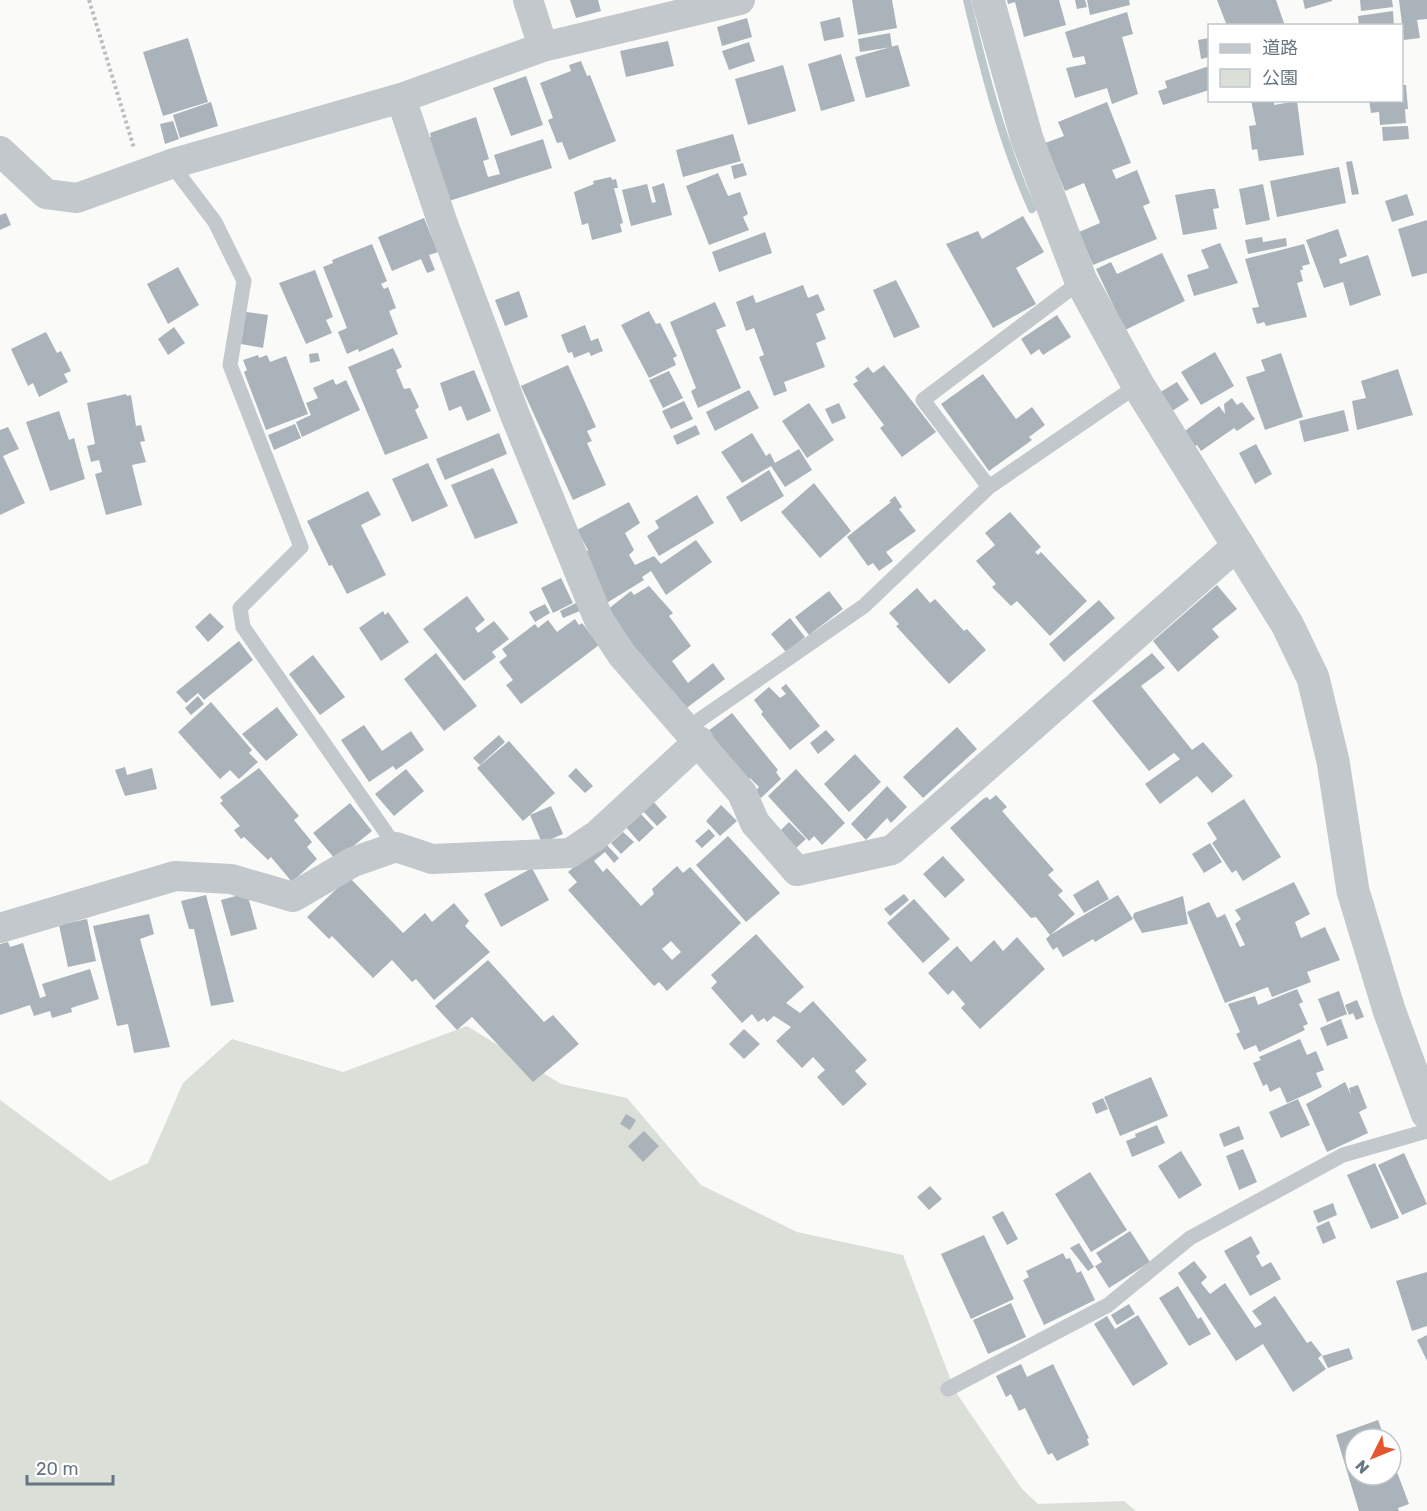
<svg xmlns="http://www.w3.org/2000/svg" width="1427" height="1511" viewBox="0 0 1427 1511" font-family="Rubik,'Noto Sans JP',sans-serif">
<rect width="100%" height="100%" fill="#fafaf8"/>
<!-- green -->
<path fill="#dadfd7" d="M467,1026L561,1084L627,1098L701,1185L797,1232L903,1255L955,1391L1022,1489L1038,1504L1124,1501L1136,1511H0V1100L110,1181L148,1163L183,1083L232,1039L343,1072Z"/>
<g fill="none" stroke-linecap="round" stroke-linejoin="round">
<!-- stream -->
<path stroke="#bbc7cb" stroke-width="8" d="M967,0C984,71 1002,142 1032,209"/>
</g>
<!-- building -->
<path fill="#aab3b9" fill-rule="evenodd" d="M570,0H598L601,11L576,18Z
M852,0H892L897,28L858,35Z
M1007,0H1059L1066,25L1024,37L1015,2L1008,4Z
M1075,0H1085L1087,7L1077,9Z
M1087,0H1129L1130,5L1090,15Z
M1217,0H1276L1285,26H1227Z
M1303,0H1332V1L1305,9Z
M1360,0H1392L1393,7L1361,11Z
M1399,0H1427V19L1417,20L1420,38L1404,40Z
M1393,11L1394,26H1359L1358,16Z
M1127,12L1133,34L1122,37L1138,94L1112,104L1107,88L1075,98L1066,68L1086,64L1084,56L1073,58L1065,32Z
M840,17L844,37L824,41L820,22Z
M747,18L752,37L722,46L717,27Z
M890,33L892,47L860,52L858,39Z
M188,38L208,102L163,116L143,52Z
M1209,38V57L1201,59L1198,40Z
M668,41L674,66L626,77L620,51Z
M749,42L755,61L729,70L722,51Z
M898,45L910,86L866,98L855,57Z
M841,54L855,101L821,111L808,64Z
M581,61L587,76L590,75L616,141L569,160L562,142L557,143L548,120L553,118L540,83L571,71L569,65Z
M783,65L796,111L748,125L735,79Z
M1209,66V90L1163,105L1158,91L1167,88L1165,81Z
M526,76L543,125L511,136L493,88Z
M1402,85H1406L1408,109H1405L1406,123L1380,125L1379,112L1371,113L1369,100H1402Z
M1251,100H1274V105L1297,101L1304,155L1259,161L1257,149L1252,150L1249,126L1256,125Z
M211,102L218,126L180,138L173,115Z
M1107,102L1131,163L1112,170L1116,179L1137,170L1150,203L1143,206L1157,239L1093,265L1079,232L1100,223L1084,183L1065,191L1045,143L1064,136L1058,122Z
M476,117L489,159L483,161L488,177L500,174L494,155L543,139L552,168L449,201L428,138L431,137L430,133Z
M173,121L179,139L165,144L160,124Z
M1408,126L1409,139L1383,141L1382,127Z
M733,134L741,161L683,177L676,150Z
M1352,161L1359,194L1352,195L1346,162Z
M743,163L747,175L734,179L731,166Z
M1339,167L1346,203L1277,217L1270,181Z
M718,173L728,196L740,192L748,214L743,217L749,230L709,245L686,186Z
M611,177L612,180L616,179L618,188H614L623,223L620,224L622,232L592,240L588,223L582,225L574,192L594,184L593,181Z
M664,183L672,215L631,226L622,190L647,184L652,203L656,202L652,187Z
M1263,184L1270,220L1246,225L1239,189Z
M1209,189H1215L1219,208L1213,209L1217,229L1183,235L1175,195Z
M1407,194L1414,215L1392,222L1385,201Z
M6,213L11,225L0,230V215Z
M1023,216L1044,252L1016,268L1036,304L993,328L946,244L978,231L982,239Z
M424,218L438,252L429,255L435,270L427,273L421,259L392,271L378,237Z
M1427,220V273L1412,277L1398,229Z
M1338,229L1347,256L1339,259L1340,264L1368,255L1381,295L1350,306L1343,282L1324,288L1306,240Z
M765,232L772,253L719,272L712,252Z
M1262,237L1263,242L1286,238L1287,246L1248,254L1245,240Z
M1220,243L1238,283L1194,296L1187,275L1209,268L1201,250Z
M372,244L387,281L381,284L384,289L388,287L396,308L389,311L398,334L359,352L358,349L347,354L338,332L347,328L323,267L333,263L332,260Z
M1304,244L1310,264L1302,266L1303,270H1300L1303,281L1297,283L1307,317L1266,326L1264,322L1257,324L1252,308L1259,307L1245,259Z
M1162,253L1185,301L1125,330L1096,269L1111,262L1117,274Z
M178,267L199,305L168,324L147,284Z
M315,270L333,317L326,320L332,333L306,344L279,283Z
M896,280L920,327L894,338L873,290Z
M803,285L808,298L818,294L825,310L816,314L826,339L816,343L825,367L784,382L787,391L774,396L759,357L764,355L754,328L746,331L736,302L753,295L756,303Z
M519,291L528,317L505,326L495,300Z
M715,302L726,326L716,330L741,388L698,408L691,391L696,388L670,322Z
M649,311L656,324L660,323L677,356L673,358L676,365L649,378L621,325Z
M246,312L268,315L263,348L241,344Z
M1057,315L1071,337L1043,355L1039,349L1031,355L1021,339Z
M585,325L591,341L598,338L603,351L591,356L589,352L574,358L572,352L568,353L561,335Z
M174,327L185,343L168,355L158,339Z
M46,332L57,353L61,351L71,371L64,374L68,382L39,397L33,383L28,386L11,349Z
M393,348L402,367L396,370L404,389L410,388L419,407L415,410L428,438L385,455L348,367Z
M1215,352L1234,386L1201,405L1181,372Z
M318,353L320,361L310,363L309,354Z
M1281,353L1303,417L1265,430L1246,377L1265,371L1261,360Z
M258,355L259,358L267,355L270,362L286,356L308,414L266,430L244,372L247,370L243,360Z
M568,365L596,427L587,431L592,441L587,443L606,485L573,500L521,386Z
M884,365L936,432L902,457L880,428L884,425L853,384L858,381L855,377L868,367L873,373Z
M1398,369L1413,415L1357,430L1352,401L1366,398L1361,381Z
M474,370L491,411L467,421L461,406L449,411L440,383Z
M669,371L683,398L663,408L649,380Z
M983,374L1016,419L1032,407L1045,425L1029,437L1032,440L989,471L941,404Z
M333,379L336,385L346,380L360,410L302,437L296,422L311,415L306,403L318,398L313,388Z
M1177,382L1189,400L1172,411L1159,393Z
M749,390L759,408L715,431L706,412Z
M126,394L127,396L131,395L136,426L141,425L145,441L140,442L146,462L132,465L142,505L106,515L95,474L102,472L99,460L91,462L87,446L95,444L87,403Z
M1232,398L1237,405L1242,402L1255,419L1237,431L1234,428L1201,451L1197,445L1192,448L1182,433L1219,406L1225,414L1224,404Z
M684,401L693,419L671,429L662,411Z
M809,403L834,440L807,458L782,421Z
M839,403L846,418L832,424L825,409Z
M1344,410L1349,431L1304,442L1299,421Z
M59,411L69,440L74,438L85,479L50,491L26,422Z
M295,424L301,438L274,450L268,435Z
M696,425L700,434L677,445L673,436Z
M8,427L19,449L3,456L25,503L0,515V430Z
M499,433L507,454L445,480L436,459Z
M752,433L766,456L770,453L775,463L799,449L812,470L785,487L771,466L742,483L721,452Z
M1256,444L1272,474L1255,484L1239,453Z
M428,463L448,506L412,522L392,479Z
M493,468L518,523L475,539L451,485Z
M769,470L784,496L741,522L726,497Z
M814,483L851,531L820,558L781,512Z
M368,491L381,515L361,525L386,575L347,594L332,565L329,566L307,521Z
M697,495L714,523L659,556L647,536L659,528L655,521Z
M895,496L902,507L899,509L916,531L886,552L893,561L879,571L873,563L868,566L847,537L891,502L889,501Z
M629,502L640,523L625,533L634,550L629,555L635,565L654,556L661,564L696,540L712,562L666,595L651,571L642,577L644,580L605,604L580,558L588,550L577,530Z
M1010,512L1041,547L1035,552L1038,555L1041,552L1087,601L1050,636L1017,601L1011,606L992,587L996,584L976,561L995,545L985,533Z
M561,578L573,603L553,613L541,588Z
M1217,585L1237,609L1212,629L1219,637L1178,672L1153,641Z
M649,586L673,613L669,616L691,646L672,661L688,683L713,663L725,679L684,710L670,697L607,610L631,591L634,595Z
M917,588L930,603L935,599L964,631L967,629L986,650L949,684L896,626L899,624L889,613Z
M829,591L843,609L809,635L795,617Z
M467,596L485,620L475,628L478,633L494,621L509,639L492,652L496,657L464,681L423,629Z
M1099,600L1115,618L1064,662L1049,644Z
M578,602L582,610L563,618L560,611Z
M545,604L550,613L535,622L529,612Z
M383,611L385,615L388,612L409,642L381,661L359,628Z
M210,613L224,627L208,642L195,627Z
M790,618L805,637L786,652L771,634Z
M575,619L579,625L582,623L599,645L521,704L506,685L513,680L499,662L507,656L502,649L535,624L538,628L548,620L557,632Z
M239,641L253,660L204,700L198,693L186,703L176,692Z
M436,653L477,706L444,731L404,679Z
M1152,653L1165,668L1141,686L1192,750L1203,742L1233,776L1212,793L1197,776L1160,804L1145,784L1180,759L1174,753L1149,771L1092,701Z
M313,655L345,697L320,715L289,674Z
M786,684L820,726L790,750L761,714L763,712L754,700L769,687L780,698L786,694L781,688Z
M198,696L204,704L191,715L185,708Z
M211,702L252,750L249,753L258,762L239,779L230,770L220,779L178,732Z
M277,707L298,735L266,761L242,734Z
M732,713L778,770L776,772L781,779L761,798L755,791L759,787L750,778L748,780L708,731Z
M364,725L382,751L411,731L424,750L396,770L393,766L369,782L341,740Z
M957,727L977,749L923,798L903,777Z
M826,730L835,740L818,754L810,743Z
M499,735L505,742L480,765L473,758Z
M509,741L555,793L523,821L477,768Z
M855,754L881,782L849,812L824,784Z
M125,767L127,775L152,768L157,789L125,796L115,770Z
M259,768L299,816L294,820L312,842L307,847L317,859L292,882L271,857L268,860L244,837L241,839L234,830L240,826L220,803L223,801L220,797Z
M576,768L593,786L585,793L568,776Z
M406,769L424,791L394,816L375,794Z
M796,769L845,823L822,845L814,836L809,841L768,796Z
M887,786L907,807L891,823L887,818L866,840L851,824Z
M996,795L1007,807L1002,811L1054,870L1048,875L1063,891L1058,895L1075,914L1050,935L1036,917L1031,918L950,828L983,799L987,797L990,800Z
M1244,799L1281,857L1243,881L1236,870L1232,873L1212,843L1217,839L1207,823Z
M652,800L667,817L657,826L642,810Z
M350,803L372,831L336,860L313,833Z
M721,805L737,821L720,836L706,821Z
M551,806L563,834L542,843L530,815Z
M639,812L654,828L639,842L624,825Z
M789,822L806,839L796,848L780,831Z
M709,829L715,836L702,848L695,841Z
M623,832L634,842L621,854L611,843Z
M728,836L780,893L746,922L696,865Z
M603,841L619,858L614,863L605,852L594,861L603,872L607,868L641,906L654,894L652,889L677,866L683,873L690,867L741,923L667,991L659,982L654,986L568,890L577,882L568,872ZM671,941L681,952L672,960L662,949Z
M1210,843L1222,862L1204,873L1192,854Z
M943,856L965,880L945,898L923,874Z
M532,868L549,900L501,927L484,894Z
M349,877L403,933L425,913L432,922L454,903L469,921L465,926L490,952L434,1000L416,979L412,982L392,960L373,978L332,936L329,939L307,917Z
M1098,880L1109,899L1084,913L1073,895Z
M1294,882L1310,914L1295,922L1301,938L1325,927L1340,960L1307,972L1311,982L1272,997L1268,987L1225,1003L1187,912L1209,902L1217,918L1225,914L1240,947L1245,945L1235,924L1241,919L1235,910Z
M247,893L257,929L231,936L221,900Z
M904,894L909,900L890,916L884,909Z
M206,895L234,1002L211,1006L194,929H189L181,901Z
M1118,895L1133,919L1095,942L1093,939L1063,957L1057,947L1053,950L1046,939L1050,935Z
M1183,896L1188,924L1142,933L1133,917L1134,913Z
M914,899L950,939L923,963L887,923Z
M149,914L154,934L140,939L170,1047L134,1053L128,1024L117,1026L93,926Z
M87,919L96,961L68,967L59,925Z
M756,934L804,987L786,1003L800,1013L813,1001L867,1060L855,1071L867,1084L843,1106L817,1077L825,1070L813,1057L802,1068L776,1041L791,1027L774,1016L767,1022L764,1018L758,1022L752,1014L742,1023L711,988L717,982L711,975Z
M1017,937L1045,969L980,1029L961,1008L965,1004L953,990L948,995L928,973L957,946L971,962L994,940L1003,951Z
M8,942L10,947L23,943L40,998L46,996L42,984L90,969L99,999L71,1008L72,1012L52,1018L50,1011L34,1016L30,1005L0,1015V944Z
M488,960L544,1022L553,1015L579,1044L533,1082L472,1017L457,1030L435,1006Z
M1297,989L1303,1002L1299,1004L1308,1024L1303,1026L1305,1030L1259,1052L1256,1045L1244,1050L1236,1034L1240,1032L1228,1004L1255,996L1258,1005Z
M1339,991L1347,1014L1327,1022L1318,999Z
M1357,1000L1364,1017L1356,1020L1353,1013L1349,1015L1345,1005Z
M1341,1019L1348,1038L1327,1046L1320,1028Z
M744,1029L760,1044L744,1059L729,1044Z
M1300,1039L1307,1055L1316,1051L1324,1070L1316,1073L1322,1087L1287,1103L1280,1087L1270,1092L1267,1084L1263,1086L1253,1063L1261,1060L1259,1057Z
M1151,1077L1168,1116L1120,1136L1104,1097Z
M1345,1082L1351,1095L1349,1088L1358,1085L1367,1108L1359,1112L1368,1133L1327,1152L1306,1104Z
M1103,1098L1108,1109L1096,1114L1092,1103Z
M1298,1099L1310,1125L1281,1138L1269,1112Z
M626,1114L636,1120L630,1130L620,1124Z
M1157,1125L1165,1143L1132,1157L1126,1141L1136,1137L1135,1134Z
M1239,1126L1244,1139L1224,1147L1219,1134Z
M644,1131L659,1146L643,1162L628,1146Z
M1243,1149L1257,1182L1239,1190L1226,1156Z
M1181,1151L1202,1185L1179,1199L1158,1166Z
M1404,1153L1427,1204L1402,1215L1378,1165Z
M1375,1163L1399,1218L1371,1229L1347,1175Z
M1090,1172L1127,1230L1091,1252L1055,1194Z
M930,1186L942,1199L929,1210L917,1197Z
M1333,1203L1337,1215L1318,1223L1313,1211Z
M1003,1211L1018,1239L1007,1245L992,1217Z
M1329,1221L1336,1238L1323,1244L1316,1227Z
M1130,1231L1150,1262L1109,1288L1095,1266L1102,1262L1096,1253Z
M984,1235L1014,1299L971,1319L941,1254Z
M1251,1236L1260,1253L1256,1256L1262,1267L1271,1262L1281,1279L1250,1296L1224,1251Z
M1079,1243L1094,1267L1088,1271L1070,1248Z
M1063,1253L1066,1259L1070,1258L1077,1273L1081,1271L1095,1300L1044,1325L1023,1280L1029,1277L1026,1271Z
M1194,1261L1207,1277L1201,1283L1210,1294L1225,1283L1255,1328L1262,1324L1252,1311L1275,1296L1307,1343L1311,1341L1322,1355L1318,1358L1326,1369L1293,1392L1263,1344L1236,1361L1178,1273Z
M1427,1272V1326L1412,1331L1396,1281Z
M1178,1286L1198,1319L1201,1317L1211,1334L1189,1346L1159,1298Z
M1011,1303L1026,1337L988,1354L973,1320Z
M1129,1304L1135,1314L1117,1325L1111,1315Z
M1138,1315L1168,1364L1133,1386L1094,1324L1107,1316L1115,1329Z
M1427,1335V1361L1417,1340Z
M1349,1348L1353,1359L1328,1368L1322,1356Z
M1021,1364L1027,1377L1053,1364L1089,1438L1087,1439L1089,1445L1057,1461L1052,1453L1048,1455L1025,1408L1019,1411L1011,1394L1006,1397L996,1376Z
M1378,1420L1385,1439H1355V1475H1391V1456L1409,1504L1398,1508L1399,1511H1359L1336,1435Z"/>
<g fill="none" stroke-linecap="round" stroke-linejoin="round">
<!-- path -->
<path stroke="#bbbfc2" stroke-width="4" stroke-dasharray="3 3" stroke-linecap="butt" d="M89,0L134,148"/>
<!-- service -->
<path stroke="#c3c8cc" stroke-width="15" d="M171,164L215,222L244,281L230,365L301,547L240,608L243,627L396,847
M989,487L923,400L1081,281
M685,730L864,606L989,487L1138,385
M948,1389L1108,1305L1190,1238L1343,1155L1427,1131"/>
<!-- minor -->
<path stroke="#c3c8cc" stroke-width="30" d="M528,0L543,47
M401,98L442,221L515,415L599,620L622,655L742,793L755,823L797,871L892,850L1239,544
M0,151L46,194L77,198L171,164L401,98L543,47L740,0
M0,928L175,876L231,879L293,897L353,862L396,847L432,859L570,853L597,835L699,741"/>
<!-- tertiary -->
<path stroke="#c3c8cc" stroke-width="33" d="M988,0L1027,139L1081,281L1138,385L1287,624L1313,678L1333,761L1353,891L1389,1010L1427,1113"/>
</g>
<!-- legend -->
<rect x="1208" y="24" width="195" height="78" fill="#ffffff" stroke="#c1c8cd" stroke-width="1.5"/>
<rect x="1220" y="44" width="30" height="9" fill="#c3c8cc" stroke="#c1c8cd" stroke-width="1.5"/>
<text x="1262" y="54" font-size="18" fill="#657683">道路</text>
<rect x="1220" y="69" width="30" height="18" fill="#dadfd7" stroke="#c1c8cd" stroke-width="1.5"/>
<text x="1262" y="84" font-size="18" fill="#657683">公園</text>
<!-- north arrow -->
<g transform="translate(1373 1457) rotate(227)"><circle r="28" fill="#ffffff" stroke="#c1c8cd" stroke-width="1.5"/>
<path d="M0-4.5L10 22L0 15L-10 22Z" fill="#e4572e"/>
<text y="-9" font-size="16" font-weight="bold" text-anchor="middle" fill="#657683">N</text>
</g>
<!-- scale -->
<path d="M27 1475v9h86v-9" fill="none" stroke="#657683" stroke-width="3"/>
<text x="36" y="1475" font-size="18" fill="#657683" stroke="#ffffff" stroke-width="4.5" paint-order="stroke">20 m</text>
</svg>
